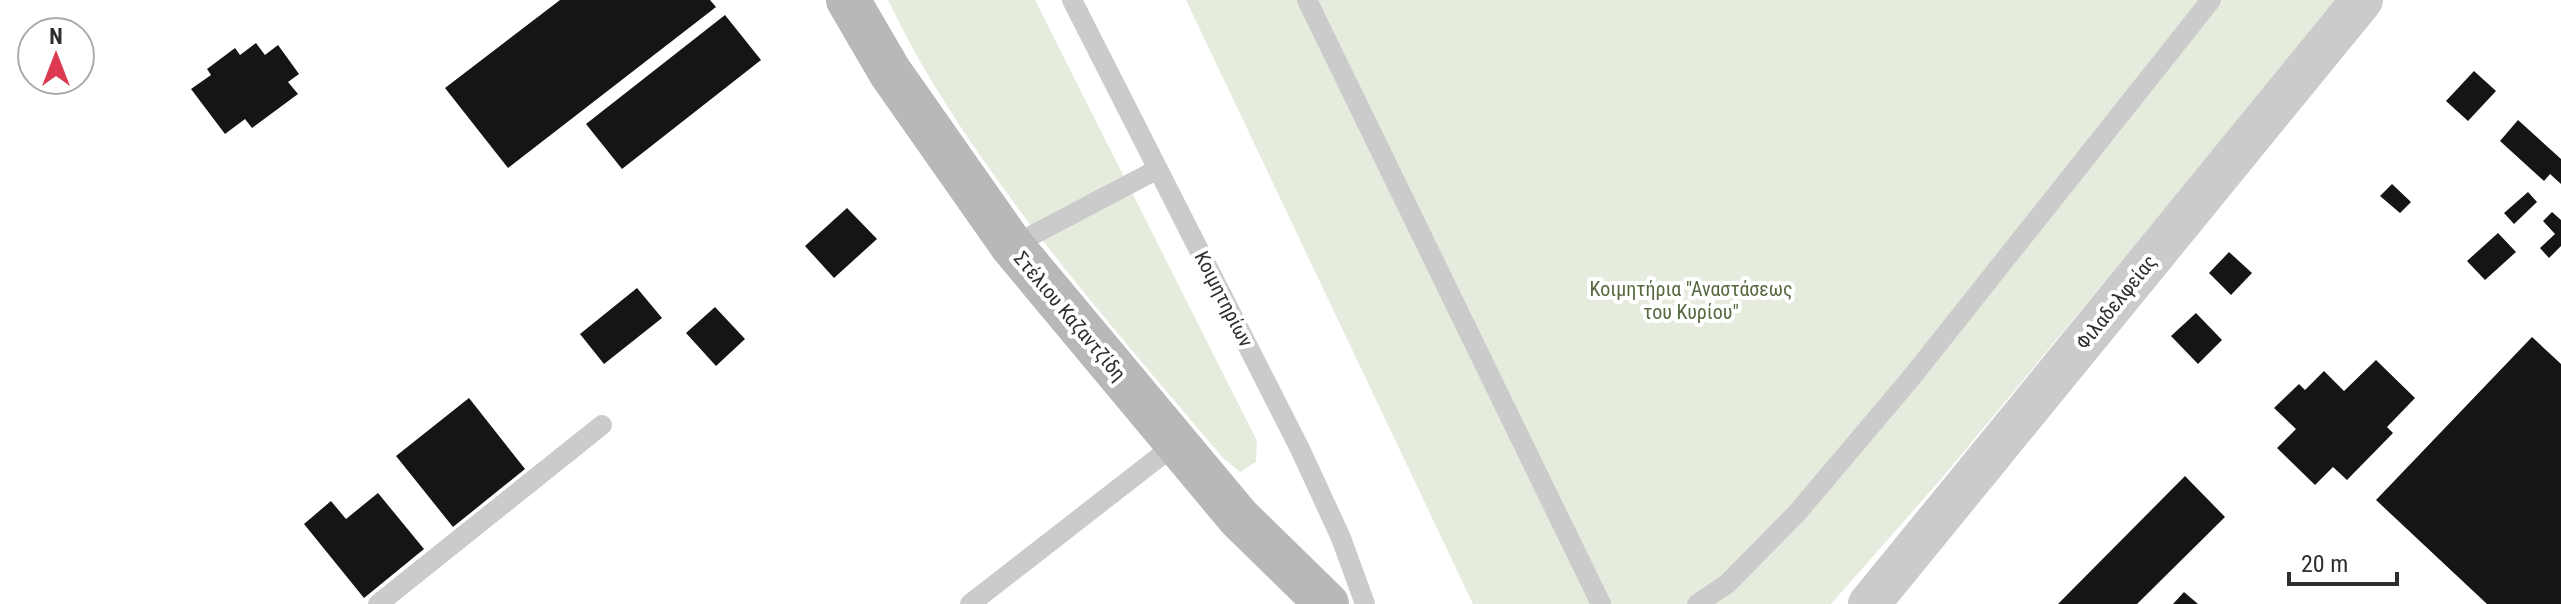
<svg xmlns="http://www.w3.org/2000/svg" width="2561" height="604" viewBox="0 0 2561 604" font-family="'Roboto Condensed',sans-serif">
<rect width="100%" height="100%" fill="#fff"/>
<!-- green -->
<path fill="#e5ebdd" d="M888,0H1035L1257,441L1256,462L1240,472L1223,458C1117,332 1006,208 922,65C910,44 899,22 888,0Z
M1186,0H2338L1942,478L1831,604H1473Z"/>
<!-- building -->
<path fill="#151515" d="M560,0H710L716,7L508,168L445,88Z
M725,15L761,60L622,169L586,124Z
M256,43L265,55L278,45L299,74L288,82L298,94L252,128L245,119L225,134L191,89L211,75L207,69L235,48L240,55Z
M2474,71L2496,91L2468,121L2446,101Z
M2518,120L2561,159V184L2550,174L2544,181L2500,141Z
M2392,184L2411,202L2400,213L2380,196Z
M2528,192L2537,202L2514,224L2504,213Z
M847,208L877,239L834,278L805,246Z
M2552,212L2561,220V246L2549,258L2540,248L2555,234L2543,221Z
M2498,233L2516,252L2485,280L2467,261Z
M2229,252L2252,273L2231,295L2209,273Z
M637,288L662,318L604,364L580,334Z
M715,307L745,339L716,366L686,333Z
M2196,313L2222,340L2198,364L2171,336Z
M2532,337L2561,364V604H2487L2376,500Z
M2376,360L2415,398L2387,427L2393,433L2347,480L2333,467L2315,485L2277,448L2296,429L2274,408L2299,384L2305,390L2324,371L2344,391Z
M469,398L525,469L453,527L396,456Z
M2185,476L2225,517L2137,604H2058Z
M378,493L424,549L364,598L304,524L331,501L346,519Z
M2184,592L2198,604H2173Z"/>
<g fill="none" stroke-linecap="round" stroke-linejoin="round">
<!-- lane -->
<path stroke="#cbcbcb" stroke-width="20" d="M1072,0L1300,449L1341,538L1365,604
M1307,0L1601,604
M1012,246L1158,169
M378,604L602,425
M970,604L1177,443
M1697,604L1727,584L1797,513L1911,378L2211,0"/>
<!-- street -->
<path stroke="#cbcbcb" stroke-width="42" d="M1869,604L2362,0"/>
<!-- secondary -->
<path stroke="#b8b8b8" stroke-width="44" d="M848,0L890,72L1012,246L1239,518L1327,604"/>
</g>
<g text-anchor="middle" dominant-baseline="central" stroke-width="8" stroke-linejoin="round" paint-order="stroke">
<!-- park labels -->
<g font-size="20" fill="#55683e" stroke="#fff">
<text x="1691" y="289">Κοιμητήρια "Αναστάσεως<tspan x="1691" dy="23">του Κυρίου"</tspan></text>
</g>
<!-- street labels -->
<g font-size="20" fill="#2e2e2e" stroke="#fff">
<text transform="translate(1224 299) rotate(63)">Κοιμητηρίων</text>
<text transform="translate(2116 302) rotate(-51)">Φιλαδελφείας</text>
<text transform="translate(1070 316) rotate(50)">Στέλιου Καζαντζίδη</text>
</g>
</g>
<!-- north arrow -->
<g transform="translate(56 56)"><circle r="38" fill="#ffffff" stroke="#ababab" stroke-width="2"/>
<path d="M0-6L14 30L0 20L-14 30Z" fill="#dd3953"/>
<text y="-12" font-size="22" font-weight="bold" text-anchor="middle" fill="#2e2e2e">N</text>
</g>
<!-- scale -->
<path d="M2289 572v12h108v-12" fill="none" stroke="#2e2e2e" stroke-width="4"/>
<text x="2301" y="572" font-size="24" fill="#2e2e2e" stroke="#ffffff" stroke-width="6" paint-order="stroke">20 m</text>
</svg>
